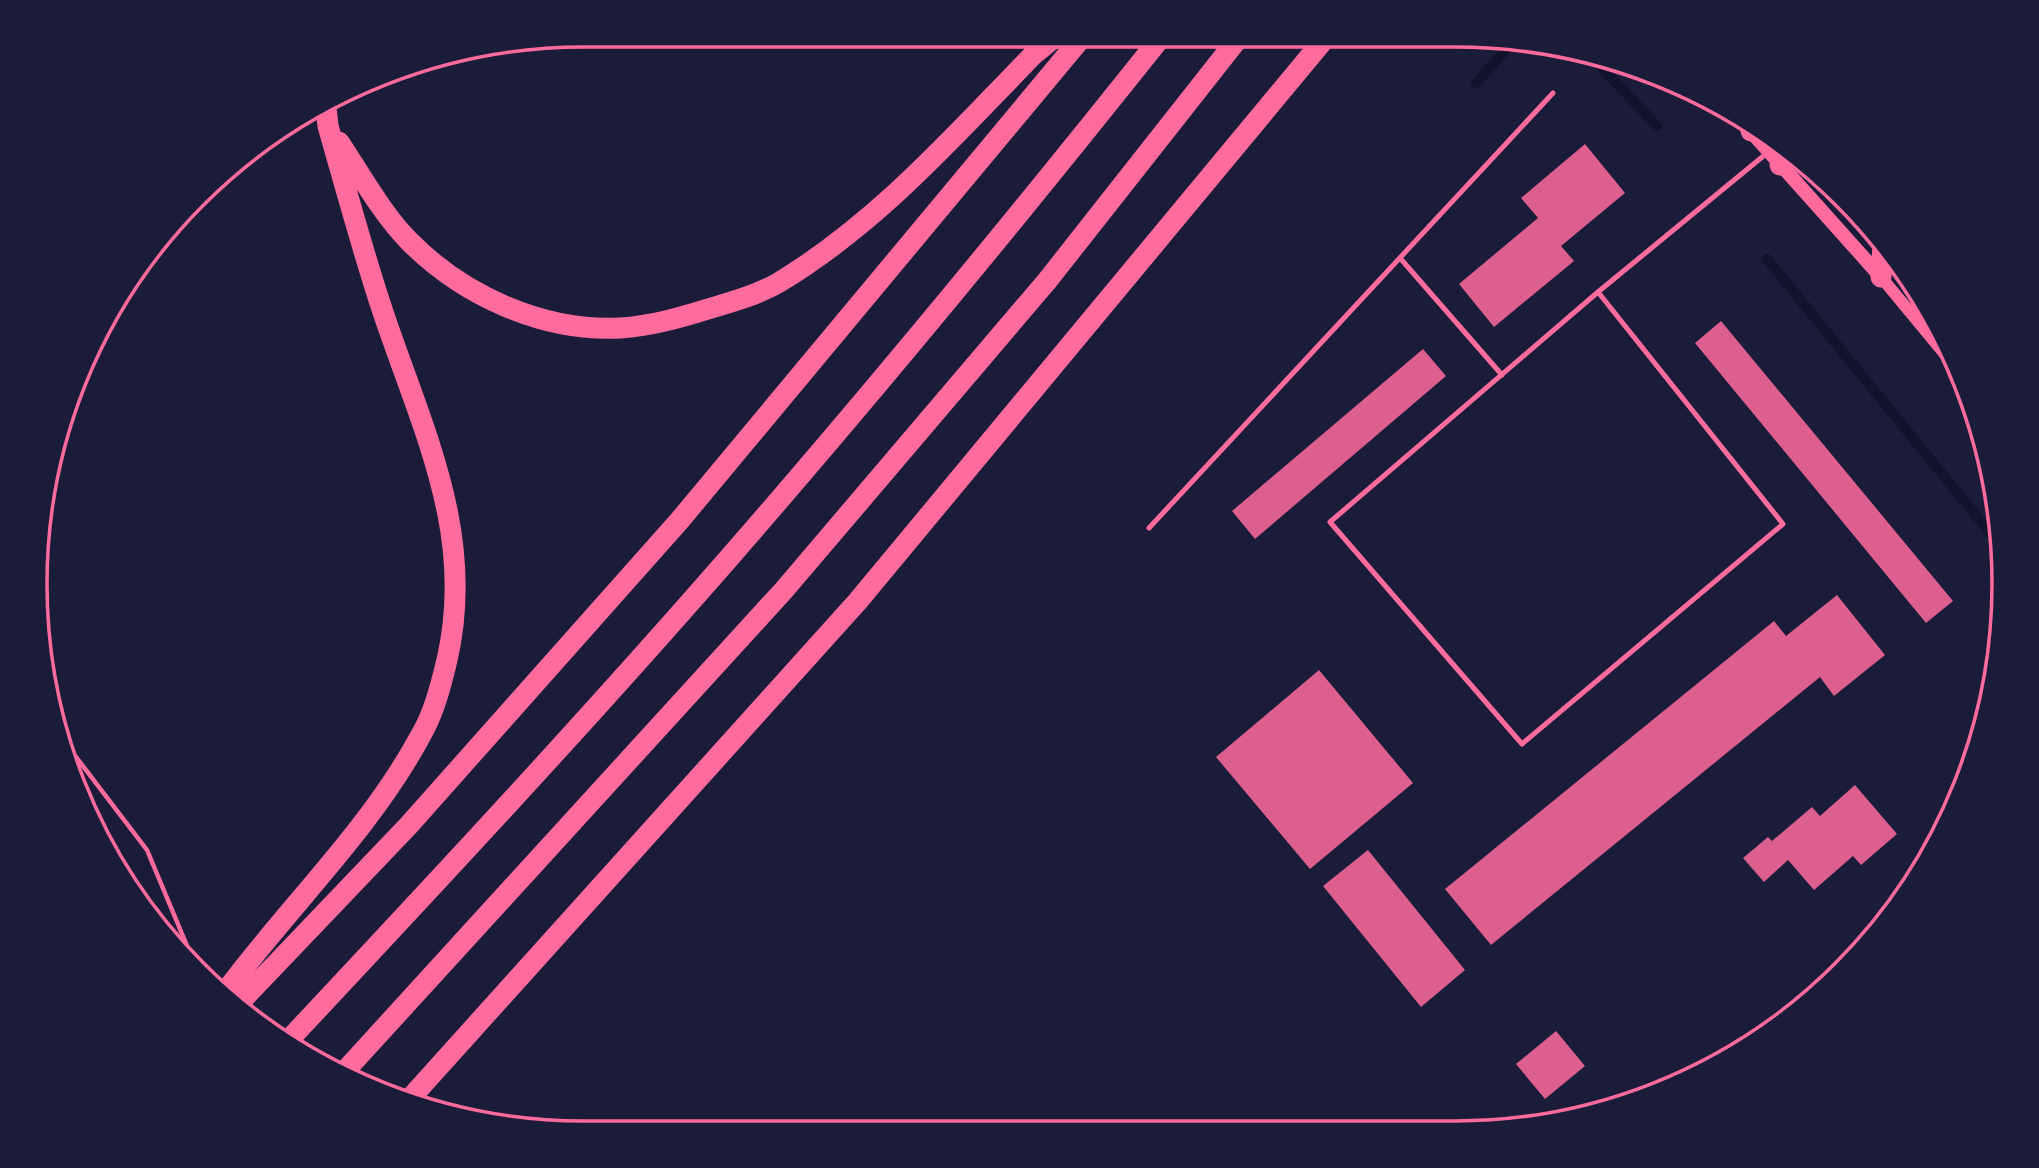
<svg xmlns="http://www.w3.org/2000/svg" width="2039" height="1168" viewBox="0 0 2039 1168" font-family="Merriweather,serif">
<rect width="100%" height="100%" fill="#1b1b3a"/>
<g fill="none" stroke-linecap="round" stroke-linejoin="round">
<!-- stream -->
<path stroke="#12122b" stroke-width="10" d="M1591,56L1657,126
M1476,83L1514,41
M1767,259L2000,545"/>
</g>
<!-- building -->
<path fill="#dd5f8e" d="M1585,144L1625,193L1561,246L1574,261L1494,327L1459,284L1538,218L1521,198Z
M1721,321L1953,601L1926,623L1695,343Z
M1423,349L1446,376L1255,539L1232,511Z
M1837,595L1885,655L1834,696L1820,677L1491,945L1445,889L1774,621L1786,636Z
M1319,670L1413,783L1310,869L1216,757Z
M1855,785L1897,834L1861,865L1853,856L1814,890L1788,860L1764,882L1743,858L1768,837L1772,841L1812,807L1820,816Z
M1368,850L1465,970L1421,1007L1323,886Z
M1556,1031L1585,1066L1545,1099L1516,1064Z"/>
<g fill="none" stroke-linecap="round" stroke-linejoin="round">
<!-- path -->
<path stroke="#ff6b9d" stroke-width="4.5" d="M60,736L147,850L190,953"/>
<!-- service -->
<path stroke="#ff6b9d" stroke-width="5" d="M1400,258L1502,375
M1598,292L1783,524L1522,744L1330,522L1598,292L1767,153
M1149,528L1553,93"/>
<!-- minor -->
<path stroke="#ff6b9d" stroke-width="7" d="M1801,1004L1852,961"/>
<!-- tertiary -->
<path stroke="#ff6b9d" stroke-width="12" d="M1881,277L1963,376"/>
<!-- secondary -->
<path stroke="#ff6b9d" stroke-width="14" d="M1738,117L1881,277"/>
<!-- motorway -->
<path stroke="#ff6b9d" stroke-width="21" d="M1751,131L1757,126
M339,142C361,175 382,214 410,242C464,296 543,332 620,328C651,326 679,318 708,309C731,302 757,295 778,283C878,223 954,136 1034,54L1056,36
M1780,165L1793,155
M1881,277L1883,245
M226,991C290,905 370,830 421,735C434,713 441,685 447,660C477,530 419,423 380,303C361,245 345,185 328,126L326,108
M239,1003L409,825L680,520L1083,36
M285,1044C435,884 585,723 729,558C878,387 1021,213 1162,36
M344,1072L784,590L1047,281L1240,36
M406,1103L858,601L1327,36"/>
</g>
<!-- crop -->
<path d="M0 0H2039V1168H0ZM584 47H1455A537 537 0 0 1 1992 584V584A537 537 0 0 1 1455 1121H584A537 537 0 0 1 47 584V584A537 537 0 0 1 584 47Z" fill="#1b1b3a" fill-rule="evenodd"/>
<path fill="none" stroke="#ff6b9d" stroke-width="3.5" d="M584 47H1455A537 537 0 0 1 1992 584V584A537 537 0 0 1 1455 1121H584A537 537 0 0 1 47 584V584A537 537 0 0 1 584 47Z"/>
</svg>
